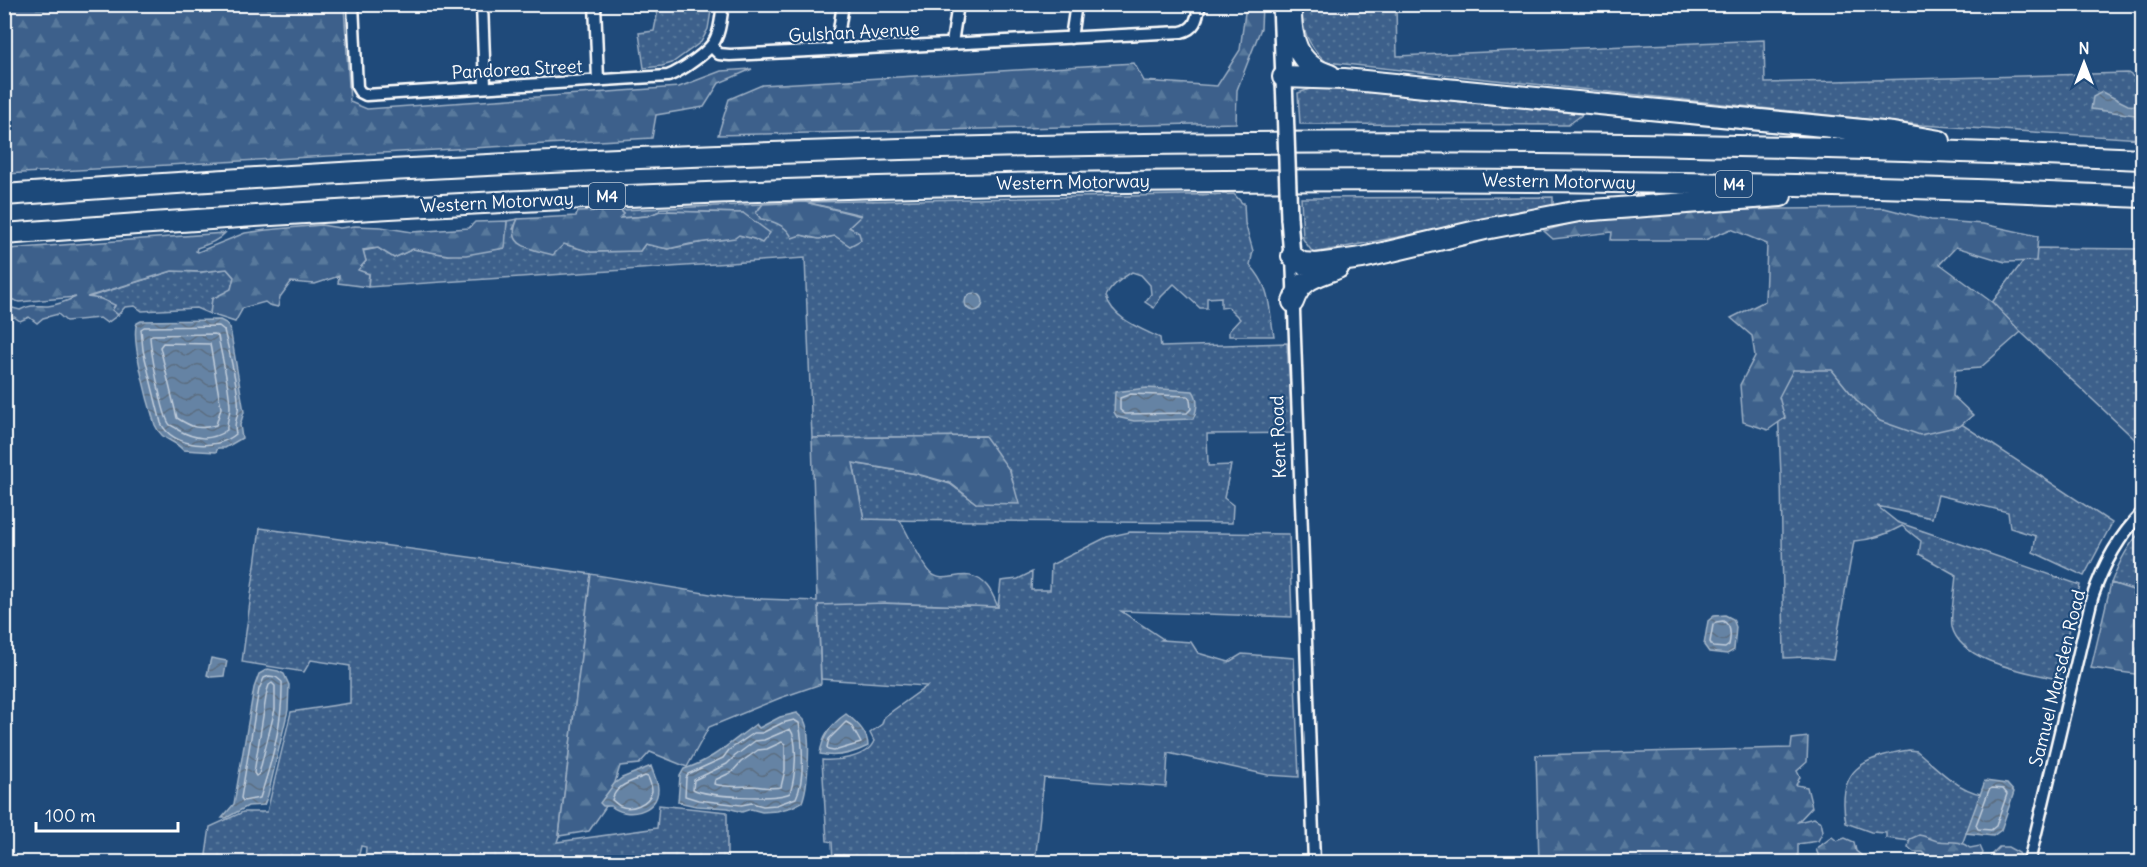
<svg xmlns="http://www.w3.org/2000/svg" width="2147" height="867" viewBox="0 0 2147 867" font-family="Delius,sans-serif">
<defs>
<pattern id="grass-dots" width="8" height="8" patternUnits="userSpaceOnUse" patternTransform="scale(1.5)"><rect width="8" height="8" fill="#3c618b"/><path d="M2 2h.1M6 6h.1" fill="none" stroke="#59799c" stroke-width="1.8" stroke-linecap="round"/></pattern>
<pattern id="forest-firs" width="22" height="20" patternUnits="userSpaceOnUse" patternTransform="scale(1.5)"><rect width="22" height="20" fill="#3c618b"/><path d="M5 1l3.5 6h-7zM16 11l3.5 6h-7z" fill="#59799c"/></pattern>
<pattern id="water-waves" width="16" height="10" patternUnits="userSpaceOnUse" patternTransform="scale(1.5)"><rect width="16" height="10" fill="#6583a4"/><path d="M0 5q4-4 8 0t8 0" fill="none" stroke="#5b6d81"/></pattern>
</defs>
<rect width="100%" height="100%" fill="#1f4a7a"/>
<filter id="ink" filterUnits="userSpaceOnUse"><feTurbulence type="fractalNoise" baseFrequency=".0167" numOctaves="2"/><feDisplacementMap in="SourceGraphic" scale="12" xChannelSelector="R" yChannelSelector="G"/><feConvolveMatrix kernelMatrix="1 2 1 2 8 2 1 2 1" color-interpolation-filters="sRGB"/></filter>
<g filter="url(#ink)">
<!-- grass -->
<path fill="url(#grass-dots)" stroke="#9eb0c5" stroke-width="1.5" d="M659,5H712L708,29L701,42L672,63L662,66L644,68L639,33L654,31Z
M1302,5H1396L1397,56L1764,40L1765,83L2128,73L2142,83V139L1922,125L1326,62C1308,45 1301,30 1302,5Z
M1316,87L1583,114L1568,125L1300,124L1298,93Z
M1234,194L1242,203H1244L1245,223L1253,251L1250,265C1272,289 1268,306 1274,336H1229V331L1240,319L1228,307L1221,308V297L1207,298V308H1200L1174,284L1161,297L1154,308L1145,302L1151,294L1150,285L1141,275L1132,272C1122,278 1111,286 1106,296C1113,319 1140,328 1160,338L1161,347L1287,343L1293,433L1207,434L1208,466L1231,465L1224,498L1233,505L1232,523L864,520L853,463L917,474L950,484L976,503L985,436L812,438L805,258L368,287L369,274L357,270L366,261L363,251L378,248L394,258L413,249L448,255L504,248L507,221L518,219L513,229L591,252L640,251L645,244L668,249L739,235L754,239L743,213L660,211L648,216L619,218L624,214L620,210L763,204L756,213C797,231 823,259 861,215L805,202Z
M1553,197V208L1313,253L1303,239L1301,198Z
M2033,248L2142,249V446L1991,304Z
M227,269L234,277L231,290L212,299L210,314L196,308L142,311L135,306L125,307L118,315L112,310L115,306L86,298L172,271L201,272Z
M1803,333L1858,402L1960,423L2112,523L2084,576L2033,552L2036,536L2010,528L2008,512L1938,495L1932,518L1877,506L1897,522L2080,585L2058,679C2028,672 1961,663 1952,627C1950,617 1955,588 1956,575L1919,554L1921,541L1902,526C1886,535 1872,540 1854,541L1833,660L1806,657L1784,658L1781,475L1776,365Z
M260,528L591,574L559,836L557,842L657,828L659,805L727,812V862H365L366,847L361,846L357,862H205L210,827L243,812H267L291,712L350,703V666L311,660L304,672L242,662Z
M2142,531V593L2111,583C2118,565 2128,544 2142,531Z
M1130,532L1289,534L1292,617L1121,611L1163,639L1161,640L1191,642L1198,653L1229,662L1242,654L1294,658L1299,777L1268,775L1168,753L1166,787L1044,778L1035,862H833L832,842L827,841L822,760C838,761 867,758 874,741L870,733L882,724L884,717L927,686L821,679L818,601L998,607L1001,581L1018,579L1032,572L1031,590H1050L1051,565L1107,537Z
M1909,750L1917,751C1935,766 1957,790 1981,794L1961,847L1886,838V833L1871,832L1846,823C1836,770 1862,757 1909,750Z"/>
<!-- forest -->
<path fill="url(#forest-firs)" stroke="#9eb0c5" stroke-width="1.5" d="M5,4L344,5L350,102L367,109L679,87L721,71L752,69L719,83L704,107L656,115L652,138L5,174Z
M1246,5H1262L1261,28L1237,90L1236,123L718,135L729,99L762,85L1134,63L1144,81L1217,86L1240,50Z
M805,202L861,216L849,227L859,233L861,240L850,246L835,236L819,239L801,235L792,238C787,225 773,221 761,219L756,213L763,204Z
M1884,208L1931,220L1983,224L2038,236L2036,261L2005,262L1956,247L1940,264L1993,303L2021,332L1980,368L1955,370L1953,396L1973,415L1960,426L1920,435L1880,421L1858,402L1832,370H1793L1779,397L1785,418L1768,430L1743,422L1740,385L1755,356L1752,336L1731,318L1765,301L1767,244L1731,229L1705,240H1611L1612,232L1553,239L1544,231L1589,218L1670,212L1783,209Z
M620,210L624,214L620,218L648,216L660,211L743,213L770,233L762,243L754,239L739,235L735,238L690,244L668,249L645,244L640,251L591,252L564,244L553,255C532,249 504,247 518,219L576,216L578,212Z
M507,221L505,248L466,255H448L413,249L394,258L378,248L363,250L366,261L358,270L369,274L368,287L338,283L339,276L315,284L291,282L280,297L278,307L269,305L265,302L243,308L235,322L210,314L212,299L231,289L234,277L227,269L201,272L172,271L87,297L101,299L115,305L112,310L118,315L107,323L100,318L66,321L58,314L43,318L37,323L29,317L20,321L14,317L9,321H5V306L20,310C31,304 37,306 48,306C58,305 67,301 76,297L19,302L5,297V250L8,249L225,233C218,241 207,245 197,248L196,251L198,252L245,233L266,230L321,225L340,228L355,226L381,227L412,232L469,228L475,222Z
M985,436L1010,471L1019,504L976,503L950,483L917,474L853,463L864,519L900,520C907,533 922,564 931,573C945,587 967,563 987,586C992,592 995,600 998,607L886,603L818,605L821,684L780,698L709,727L687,767L650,752L639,764L620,766L609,802L589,831L559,836L591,574L734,598L817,601L812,438Z
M2111,583L2142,593V675L2091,668Z
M1808,737L1807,762L1797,771L1800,777L1796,785L1807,787L1812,807L1798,822L1814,818L1821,822L1823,831L1818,841L1798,844V862H1539L1536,755L1791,748L1792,739Z
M1919,835C1926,836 1932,840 1938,841C1951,843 1958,839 1970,848L1980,846L1983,853L1978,862H1918L1920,859L1928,861L1929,858L1923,852H1914L1908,847L1910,839Z
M1832,837L1837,841L1845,838L1854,842L1856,851L1862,856L1861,862H1817L1819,857L1816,849Z
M1999,847H2008L2019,853L2022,862H1989L1991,855Z"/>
<!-- water -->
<path fill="url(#water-waves)" stroke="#a3b5c8" stroke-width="1.5" d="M2102,92L2128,105L2142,107V116L2091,109L2093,97Z
M965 302a9 9 0 1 1 18 0a9 9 0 1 1-18 0Z
M220,320L226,323L230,328L244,412L240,425L242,438L225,448H218L216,452L183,450C172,438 163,442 155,425C149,406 130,339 137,323L141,321Z
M1147,388L1193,391C1199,399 1197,410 1193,419L1134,421L1117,417L1114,412L1115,392Z
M1725,615L1733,619L1736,627L1734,650L1727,654L1709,652L1704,645L1708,621L1714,616Z
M211,658L227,661L224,676L211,677L207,675Z
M268,669L278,671L284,674L289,685L288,710L268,795L264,805L248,806L226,818H222L234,804L254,688L259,674Z
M797,713C797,714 804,719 804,720C812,734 808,787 802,802L792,807L777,811L762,812L751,809L742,812L728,808L696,806L678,802L680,776L684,769C712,761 732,741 756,724L759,728L780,717Z
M846,714C857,722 868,733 868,746C852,754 837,758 820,754C822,737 831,724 846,714Z
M651,766C653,773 658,782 658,789C658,813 626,819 611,806H603L600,803L614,784L622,778Z
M1985,781L2007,784L2014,792L2001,830L1993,836L1966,833Z"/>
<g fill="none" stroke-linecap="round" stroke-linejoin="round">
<!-- shore -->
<path stroke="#c1cddb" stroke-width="1.5" d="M219,326L224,330C228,348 241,395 238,411C237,422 233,422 236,434C217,451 172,448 161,423L143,350L141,329L144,327Z
M215,334L218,336C222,359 229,383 230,407C230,415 226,422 227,430C210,442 195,439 178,430C178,429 171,425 170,425C162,416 151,351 150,337L152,335Z
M163,343L210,344L221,408L216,425C198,430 193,428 177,418L160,347Z
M1131,394L1188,396L1190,399L1191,409L1187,413L1125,414L1120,410V398Z
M1723,621C1732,625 1731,636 1729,645L1725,648L1713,647L1710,642L1713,625L1716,622Z
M269,676L276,677L282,682C283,721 272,761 260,798L243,801L241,798L259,689L264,678Z
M272,683L275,686V709L259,774L256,776L254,773L267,691L269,685Z
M794,720L799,723C803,743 805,780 796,798L776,805L763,806L752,803L741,805L698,800L685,796L686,778L688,774L723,758L729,750L754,733H762L782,723Z
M846,722L851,725L861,743L834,751L828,750L827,747L829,739Z
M790,729C799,741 795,779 790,793C775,800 707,797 693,789L694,780L727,764L735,756L755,741L764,740Z
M782,742L785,744V770L781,787C770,789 763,787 753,786C740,786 727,788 714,784L715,780L732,772L741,762L758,750L767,749Z
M645,776L648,777C650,782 652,786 652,791C649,804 631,811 620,806C617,805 615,802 612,800C616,784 632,782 645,776Z
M1992,788L2003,789L2007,794L1996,826L1991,830L1978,829L1976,825L1989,790Z"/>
<!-- street casing -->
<g stroke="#fff" stroke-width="15">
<path id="street" d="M353,4L357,87L360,92L366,95L668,76C681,71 711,51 716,38C721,28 721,15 723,4
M482,4L485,86
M595,4L598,80
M1071,38L1076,4
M952,43L958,4
M711,46L719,54L730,55L1181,32C1196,29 1197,18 1200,4
M836,50L843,4
M1292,256L1314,862
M2029,862L2092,598C2103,565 2118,537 2142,513"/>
</g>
<!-- secondary casing -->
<g stroke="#fff" stroke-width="20">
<path id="secondary" d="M1281,4L1285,106
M1289,218L1292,256"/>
</g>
<!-- highway casing -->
<g stroke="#fff" stroke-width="24">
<path id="highway" d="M1291,4C1290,37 1296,65 1330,75
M1283,77L1344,79L1893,133L1940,141
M4,195C716,142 1429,127 2142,159
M4,234C512,194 1021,176 1530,181C1734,183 1939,187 2142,197
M1292,256L1302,263L1317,264L1362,258L1485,229L1579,211L1781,196
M1293,302C1301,278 1316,277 1338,268"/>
</g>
<!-- street -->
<use href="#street" stroke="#1f4a7a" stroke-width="10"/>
<!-- secondary -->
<use href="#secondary" stroke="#1f4a7a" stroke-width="15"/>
<!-- highway -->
<use href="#highway" stroke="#1f4a7a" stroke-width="20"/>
<!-- secondary-bridge casing -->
<g stroke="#fff" stroke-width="20" stroke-linecap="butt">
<path id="secondary-bridge" d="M1285,106L1289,218"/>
</g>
<!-- secondary-bridge -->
<use href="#secondary-bridge" stroke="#1f4a7a" stroke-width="15"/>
</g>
</g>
<g text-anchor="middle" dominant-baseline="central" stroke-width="4.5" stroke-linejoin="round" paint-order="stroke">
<!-- shield labels -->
<g fill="#1f4a7a" stroke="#bcc9d7" stroke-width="1.5">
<rect x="1716" y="171" width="36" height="26" rx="4.5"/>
<rect x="589" y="183" width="36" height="26" rx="4.5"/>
</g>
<g font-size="16" font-weight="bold" fill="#fff">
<text x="1734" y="184">M4</text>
<text x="607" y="196">M4</text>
</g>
<!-- street labels -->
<g font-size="18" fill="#fff" stroke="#1f4a7a">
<text transform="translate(854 32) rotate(-3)">Gulshan Avenue</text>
<text transform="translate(517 69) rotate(-3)">Pandorea Street</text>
<text transform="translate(1559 181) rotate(1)">Western Motorway</text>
<text transform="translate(1073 182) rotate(-1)">Western Motorway</text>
<text transform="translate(497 202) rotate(-3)">Western Motorway</text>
<text transform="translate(1278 437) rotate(-92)">Kent Road</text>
<text transform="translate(2057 678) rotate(-76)">Samuel Marsden Road</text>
</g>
</g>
<!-- margin -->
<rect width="2147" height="867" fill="none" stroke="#1f4a7a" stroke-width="24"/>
<rect x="12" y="12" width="2123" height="843" fill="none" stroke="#fff" stroke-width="2" filter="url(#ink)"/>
<!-- north arrow -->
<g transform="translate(2084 63)" stroke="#1f4a7a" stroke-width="4.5" paint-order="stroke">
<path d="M0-4.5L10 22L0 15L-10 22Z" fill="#ffffff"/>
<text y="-9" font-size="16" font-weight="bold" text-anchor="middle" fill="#ffffff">N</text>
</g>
<!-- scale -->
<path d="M36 822v9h142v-9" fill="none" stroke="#ffffff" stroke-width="3"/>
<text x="45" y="822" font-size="18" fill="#ffffff" stroke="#1f4a7a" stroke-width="4.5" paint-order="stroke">100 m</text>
</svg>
